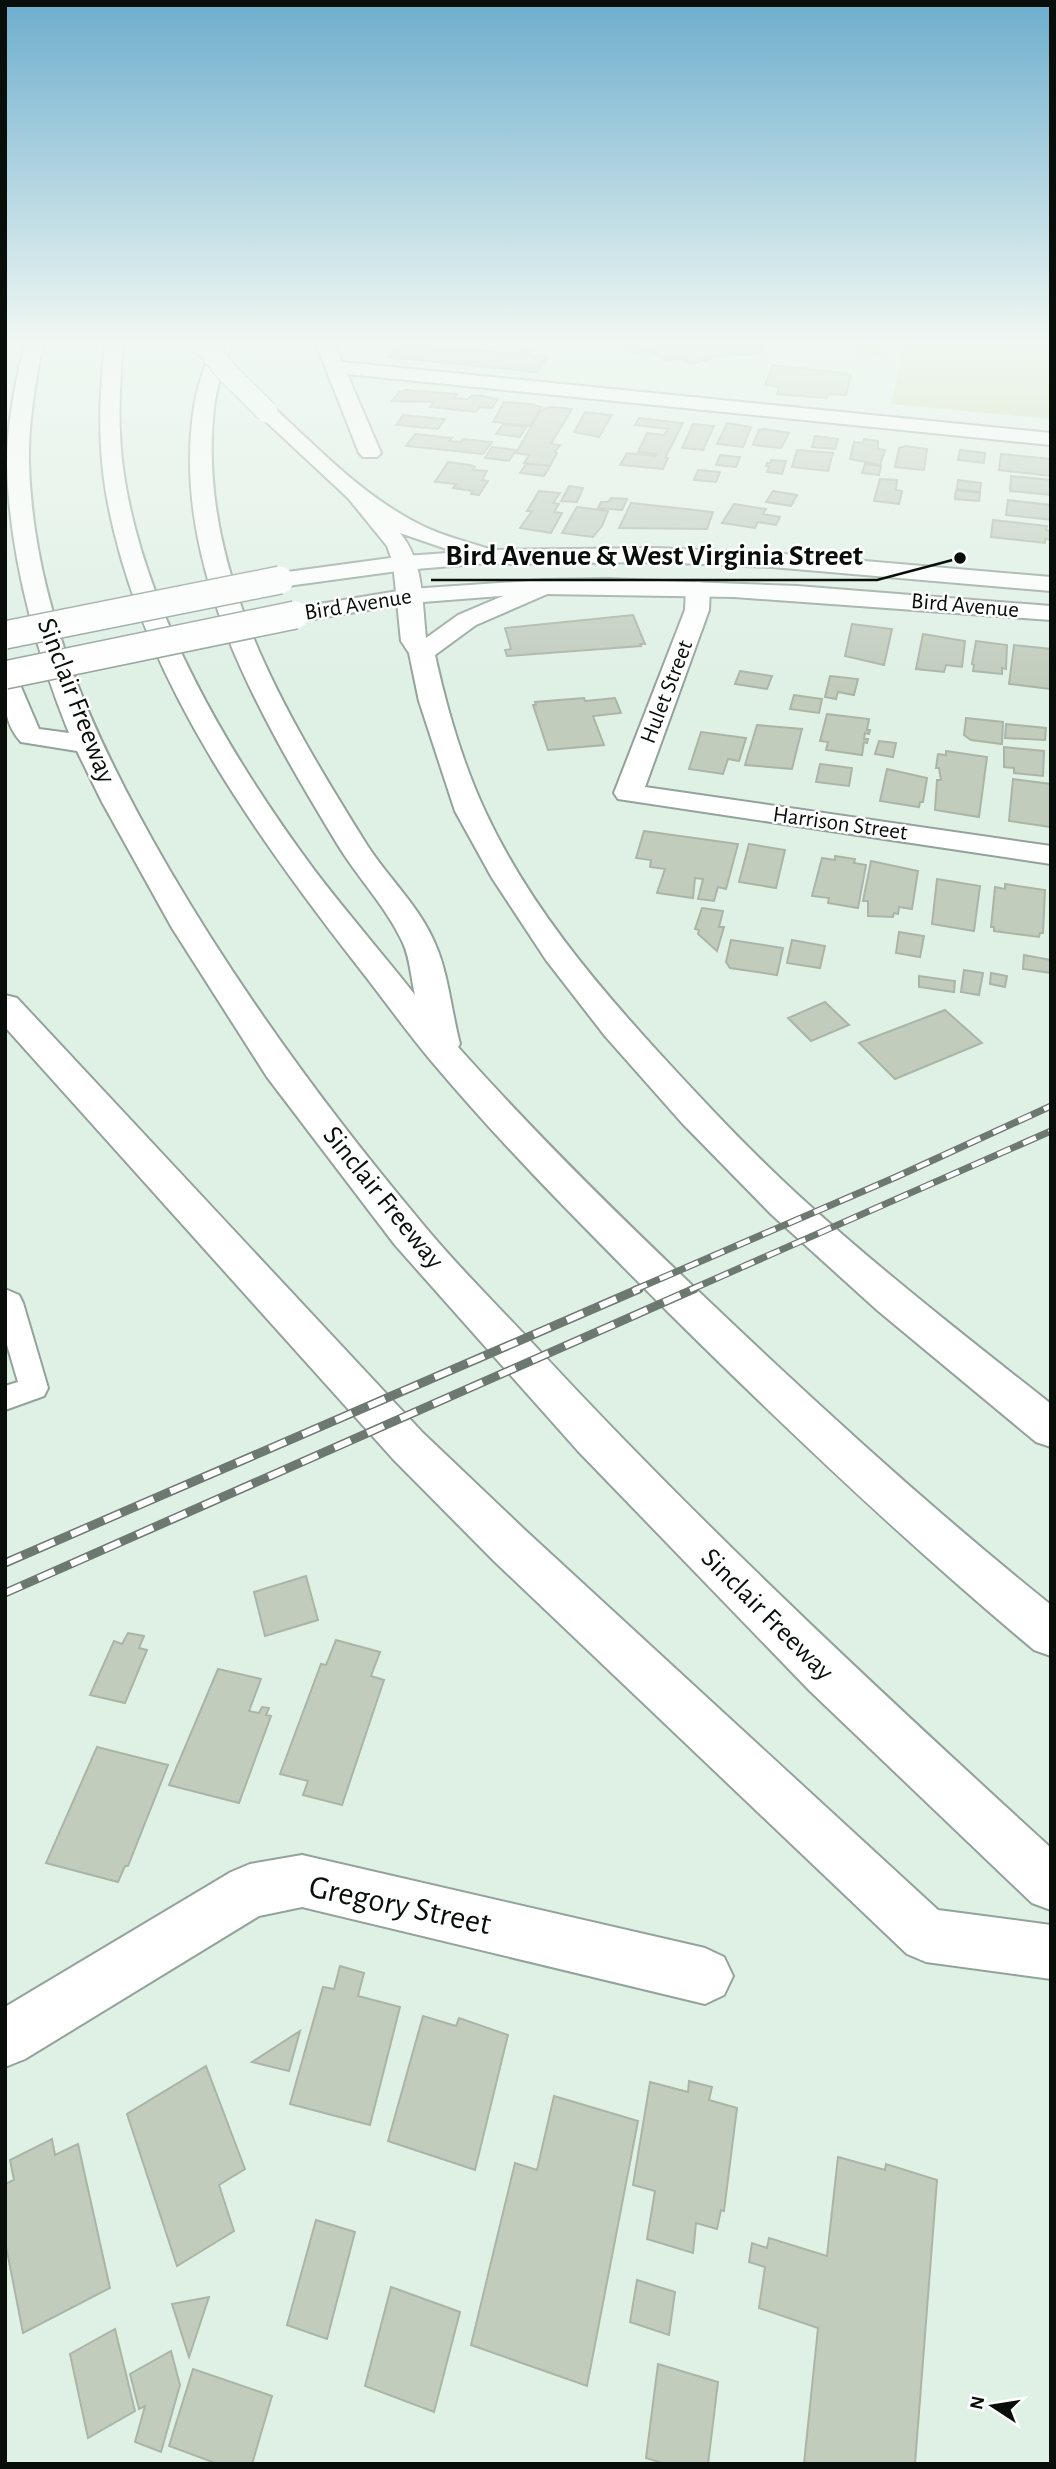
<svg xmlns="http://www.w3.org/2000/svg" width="1056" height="2469" viewBox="0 0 1056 2469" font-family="'Alegreya Sans',sans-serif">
<rect width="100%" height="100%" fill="#dff0e5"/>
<!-- green -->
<path fill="#ced8a9" d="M854,341H887L885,356L852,353Z
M905,341H1051V419L891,404Z"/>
<!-- building -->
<path fill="#c1ccbd" stroke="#abb5a7" stroke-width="2" d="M421,341H434L430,346L516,354L520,348L532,349L528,355L547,357L537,372L388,357L401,343L418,344Z
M597,341H782L784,342L758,348L764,352L757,353L741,355L736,353L690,364L679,358L667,361L649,351L634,354L620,346Z
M773,365L851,374L846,395L828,394L827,398L777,394L779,387L765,385Z
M406,390L457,394L454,398L468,399L471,396L477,395L498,399L492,408L480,407L476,412L430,407L434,402L392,401L399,392Z
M504,402L530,404L541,407L530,426L493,422Z
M554,407L572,409L551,444L560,445L555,452L557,453L550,466L524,463L529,455L516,453L528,432L540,412L545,408Z
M585,412L612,415L599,437L574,432Z
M403,415L445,419L438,429L396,425Z
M639,418L683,423L665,458H668L663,469L620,465L627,453L655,456L656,454L638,452L647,433L664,435L668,429L635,425Z
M727,423L751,427L743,447L717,444Z
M503,424L526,427L520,437L496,434Z
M693,424L714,426L703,450L682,448Z
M765,429L789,433L781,448L753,445L759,430Z
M415,434L452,438L449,441L461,442L463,439L492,442L483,454L406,446Z
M815,436L838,439L835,449L812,447Z
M864,439L878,441V449L885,450L880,465L850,459L854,442L863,443Z
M906,446L927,449L924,470L895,467L899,448Z
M492,447L516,450L509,461L485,458Z
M797,450L833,453L828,471L792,467Z
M960,450L985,453L984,463L958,460Z
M1001,454L1051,459V476L999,470Z
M720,455L740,457L736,467L716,465Z
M771,460L786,461L782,474L767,472L769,466H766L767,463H770Z
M448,462L470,465L475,467L473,470L487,471L482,480L488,481L479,495L471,494L473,491L453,488L456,484L435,482Z
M526,464H530L550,466L544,476L520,473Z
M865,464L881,466L879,475L862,473Z
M698,470L720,472L716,482L694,480Z
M1011,476L1051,480V495L1010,491Z
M880,479L897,480L896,490L902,491L899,504L874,501Z
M958,480L981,483L980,492L957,489Z
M569,486L583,488L577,502L561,501Z
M956,490L980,493L979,501L955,499Z
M539,491L560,493L553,503L559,504L554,512L562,513L551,533L520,528L532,511H527Z
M773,491L797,495L791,506L766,502Z
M611,498L627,499L622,510L598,508L601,502H608Z
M1008,500L1051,505V520L1006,515Z
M631,503L713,512L707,529L619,528Z
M734,504L766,509L763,514L780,517L776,525L758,522L755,528L722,523Z
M577,507L608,511L602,526L593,537L562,533Z
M993,520L1047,526L1046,530L1051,531V540L1045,539V543L991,537Z
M633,615L645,644H640L641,646L507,656L505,650L511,649L505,628Z
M852,624L892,629L884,665L845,656Z
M923,634L965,641L962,667L946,665L944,672L916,669Z
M976,641L1007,645L1006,669L1002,668V674L973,671L974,665L972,664Z
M1014,645L1051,649V689L1009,684Z
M740,671L772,676L767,689L735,684Z
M830,676L858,679L854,695L838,692L836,699L825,697Z
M794,695L822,699L819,713L790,709Z
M584,698L585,701L615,698L621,713L593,716L604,745L548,750L533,705H536L535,702Z
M827,714L869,719L867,730H870L869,734L865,733L864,739H868L867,743L864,742L862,755L826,750L828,742L820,741Z
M966,718L1003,722L1002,744L971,740L964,735Z
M1006,724L1046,728L1045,740L1005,738Z
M757,725L802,729L792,769L745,765Z
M701,732L746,738L739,761L728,759L723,774L689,769Z
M879,741L896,743L893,757L875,754Z
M1004,747L1044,751L1043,776L1014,773V768L1004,767Z
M946,751L987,757L979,817L935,810L937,780H941L939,768H936L938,754L946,755Z
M820,764L852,768L849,786L816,782Z
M887,769L927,778L923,802H920L919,807L880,801Z
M1013,779L1051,784V827L1009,821Z
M644,831L738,844L726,889L718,887L714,901L698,899L703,879L695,878L693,898L657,893L665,869L650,867L651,860L636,858Z
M749,844L785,850L776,888L739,882Z
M835,856L855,859L854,863L866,865L858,908L828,903L829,898L812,896L822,858L835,860Z
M871,861L918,871L912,909L899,907L898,914L894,913L893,917L868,916V901H863Z
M937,879L980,886L974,931L932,924Z
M1005,884L1045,890L1043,933H1040L1039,937L994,931V927H991L995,887L1005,889Z
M702,908L723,911L719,927H724L717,951L698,934L699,930L695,929Z
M899,932L924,936L920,957L896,953Z
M731,940L783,948L777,975L730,968L726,962Z
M792,940L825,946L820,968L787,963Z
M1024,955L1051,960V973L1023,969Z
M964,970L983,973L979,995L961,992Z
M991,973L1007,976L1005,987L990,984Z
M919,976L955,981L954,992L919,987Z
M825,1002L849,1025L811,1041L788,1018Z
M945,1010L982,1043L895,1079L859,1043Z
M306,1576L318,1620L265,1636L254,1592Z
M128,1633L144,1636L139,1648L147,1650L125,1703L90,1695L114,1641L122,1644Z
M336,1640L380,1652L371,1676L384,1680L342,1805L303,1795L308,1781L280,1774L321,1664L326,1665Z
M218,1669L261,1679L249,1711L259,1713L262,1707L269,1708L266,1715L271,1716L239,1803L169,1785Z
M97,1747L168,1765L128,1866H125L118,1882L46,1863Z
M340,1966L364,1973L358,1996L400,2007L370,2125L290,2104L323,1987L334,1989Z
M423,2016L456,2026L459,2018L508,2035L475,2170L388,2141Z
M300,2031L289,2071L252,2062Z
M206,2066L245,2169L219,2185L234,2231L177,2266L127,2114Z
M689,2081L712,2087L709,2100L737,2108L724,2211L721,2210L717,2229L696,2223L693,2253L647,2239L655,2191L633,2185L650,2082L688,2092Z
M554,2096L638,2121L587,2386L471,2345L515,2163L537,2170Z
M52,2139L55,2155L78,2144L110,2288L23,2333L5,2241V2184L14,2180L10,2160Z
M838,2157L885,2170L886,2164L937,2180L915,2464H804L818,2328L759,2308L765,2267L749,2262L752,2243L767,2248L769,2238L827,2256Z
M316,2220L355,2232L327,2339L287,2325Z
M637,2280L675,2292L669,2335L630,2322Z
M391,2287L460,2312L434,2412L365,2386Z
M209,2297L189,2357L172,2304Z
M115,2329L135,2411L88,2438L70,2354Z
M171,2351L180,2385L161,2452L135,2442L145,2406L139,2409L130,2374Z
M658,2364L718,2382L708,2464H665L646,2458Z
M193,2369L272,2396L252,2464H218L169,2446Z"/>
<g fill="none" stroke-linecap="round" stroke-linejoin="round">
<!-- service casing -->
<g stroke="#93a399" stroke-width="4">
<path id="service" d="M5,1289L19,1295L23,1303L48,1388L44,1396L5,1410V1386L18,1382L5,1338Z"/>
</g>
<!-- minor casing -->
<g stroke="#93a399" stroke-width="4">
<path id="minor" d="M315,341H333L342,362L1051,433V445L347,374L381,453L377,457H363L359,453Z
M698,582L707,584L710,589L709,610L645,787L1051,846V864L618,799L614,793L685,610L686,589L689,584Z
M302,1855L705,1948L724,1957L733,1976L724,1995L705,2004L302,1907L259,1916L25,2059L5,2067V2007L231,1872L250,1864Z"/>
</g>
<!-- secondary casing -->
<g stroke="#93a399" stroke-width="4">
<path id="secondary" d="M656,548L772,553L1051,577V591L772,567L656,562L490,564L482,562L478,557L482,552L490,550Z
M607,579L797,586L1051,606V620L734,597L544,594L536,592L532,587L536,582L544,580Z"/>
</g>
<!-- primary casing -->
<g stroke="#93a399" stroke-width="4">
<path id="primary" d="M490,550L498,552L502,557L498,562L405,570L280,587L272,585L268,580L272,575L280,573L405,556Z
M544,580L552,582L556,587L552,592L410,603L295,622L286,620L283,615L286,610L295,608L410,589Z"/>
</g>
<!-- motorway casing -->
<g stroke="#93a399" stroke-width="4">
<path id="motorway" d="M25,341H43C36,381 28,422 29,463C33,609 97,745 169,869C242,994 328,1111 421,1222C457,1266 498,1306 536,1347C699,1523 874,1686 1051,1848V1910L1032,1903L810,1691L578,1451L395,1245L267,1077L172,928L102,802L77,751L21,742C2,722 5,698 5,672L14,674L18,680L39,729L69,733C35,648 9,555 7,463C7,422 16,381 25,341Z
M105,341H123C120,384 117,425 123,468C142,609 231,758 315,871C347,913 382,953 415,995C411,978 410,958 403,943C386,906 356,876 336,842C258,713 170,563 194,407C197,385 207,362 214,341H232C226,362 216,386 214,408C196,568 286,715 367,845C389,879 421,908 436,946C448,973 452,1014 460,1044L458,1047C539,1138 626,1223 715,1307C823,1410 934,1511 1051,1605V1656L1034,1650C906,1543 785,1428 667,1311C587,1230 506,1150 433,1063C406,1031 382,997 356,964C257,837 152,690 114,531C97,463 98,410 105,341Z
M267,406L274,408C319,449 362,495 417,523C442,537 471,542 498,552L502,557L498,562L490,564L400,533C424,561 422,603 426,638L458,615L536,582L544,580L552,582L556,587L552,592L476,625L435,655C446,706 463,764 485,811C527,902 594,982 661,1055C705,1103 750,1151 798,1195C879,1269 965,1336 1051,1404V1447L1036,1442L877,1310L771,1214L682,1123L605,1036L546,960L492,878L455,811L419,701L409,653L401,641L393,563L387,546L348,498L260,416L257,412L260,408Z
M5,995L17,998L423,1433L526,1531L938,1910L1051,1925V1979L926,1962L907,1954L494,1561L393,1459L5,1027Z"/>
</g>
<!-- service -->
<use href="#service" fill="#fff" fill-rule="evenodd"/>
<!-- minor -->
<use href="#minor" fill="#fff" fill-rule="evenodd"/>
<!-- secondary -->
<use href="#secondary" fill="#fff" fill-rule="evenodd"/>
<!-- primary -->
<use href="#primary" fill="#fff" fill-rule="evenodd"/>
<!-- motorway -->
<use href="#motorway" fill="#fff" fill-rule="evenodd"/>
<!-- rail-far1 casing -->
<g stroke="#6d7871" stroke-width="7">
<path id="rail-far1" d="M634,1290L896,1177L1051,1106
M690,1290L1051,1131"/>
</g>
<!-- rail casing -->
<g stroke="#6d7871" stroke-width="9">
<path id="rail" d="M5,1563L639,1289
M5,1593L694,1289"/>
</g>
<!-- rail-far1 -->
<use href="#rail-far1" stroke="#fff" stroke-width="4.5" stroke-dasharray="14" stroke-linecap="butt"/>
<!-- rail -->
<use href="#rail" stroke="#fff" stroke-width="6" stroke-dasharray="18" stroke-linecap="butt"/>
<!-- primary-bridge-far1 casing -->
<g stroke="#93a399" stroke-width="23" stroke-linecap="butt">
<path id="primary-bridge-far1" d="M272,582L280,580"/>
</g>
<!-- primary-bridge casing -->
<g stroke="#93a399" stroke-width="30" stroke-linecap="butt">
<path id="primary-bridge" d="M5,635L280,580
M5,675L295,615"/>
</g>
<!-- motorway-bridge casing -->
<g stroke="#93a399" stroke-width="23" stroke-linecap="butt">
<path id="motorway-bridge" d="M201,341L226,371L267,412"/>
</g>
<!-- primary-bridge-far1 -->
<use href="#primary-bridge-far1" stroke="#fff" stroke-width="21"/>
<!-- primary-bridge -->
<use href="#primary-bridge" stroke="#fff" stroke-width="27"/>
<!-- motorway-bridge -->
<use href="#motorway-bridge" stroke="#fff" stroke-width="21"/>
</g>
<!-- sky -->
<linearGradient id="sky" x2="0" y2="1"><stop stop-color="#6daecd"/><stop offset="0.5" stop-color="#f1f8f3"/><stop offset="1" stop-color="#f1f8f3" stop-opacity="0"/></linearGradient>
<rect width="1056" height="686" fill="url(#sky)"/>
<g text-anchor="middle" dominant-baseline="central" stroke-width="5" stroke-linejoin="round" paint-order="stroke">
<!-- far-street labels -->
<g font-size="23" fill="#080e0a" stroke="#fff">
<text transform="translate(358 605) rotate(-9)">Bird Avenue</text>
<text transform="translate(965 606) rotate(5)">Bird Avenue</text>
<text transform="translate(667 692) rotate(-69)">Hulet Street</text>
<text transform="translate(840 824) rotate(8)">Harrison Street</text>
</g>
<!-- street labels -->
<g font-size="28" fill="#080e0a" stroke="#fff">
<text transform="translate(76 701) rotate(69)">Sinclair Freeway</text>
<text transform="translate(383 1198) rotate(51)">Sinclair Freeway</text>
<text transform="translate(767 1615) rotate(45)">Sinclair Freeway</text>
</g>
<!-- near-street labels -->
<g font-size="33" fill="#080e0a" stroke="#fff">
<text transform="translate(400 1906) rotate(12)">Gregory Street</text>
</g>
</g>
<!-- callouts -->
<path fill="none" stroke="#080e0a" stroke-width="2.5" d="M960 558L877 580H431"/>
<circle fill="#080e0a" stroke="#fff" stroke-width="2.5" cx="960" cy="558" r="7"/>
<g font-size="30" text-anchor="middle" font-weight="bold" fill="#080e0a" stroke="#fff" stroke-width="5" stroke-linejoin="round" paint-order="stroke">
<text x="654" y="565">Bird Avenue &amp; West Virginia Street</text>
</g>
<!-- border -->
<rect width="1056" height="2469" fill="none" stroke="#080e0a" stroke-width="14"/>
<!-- north arrow -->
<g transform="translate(993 2406) rotate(282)" stroke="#ffffff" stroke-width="5" paint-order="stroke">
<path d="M0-5L12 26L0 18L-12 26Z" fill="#080e0a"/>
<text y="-10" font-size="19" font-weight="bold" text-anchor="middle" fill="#080e0a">N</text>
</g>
</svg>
